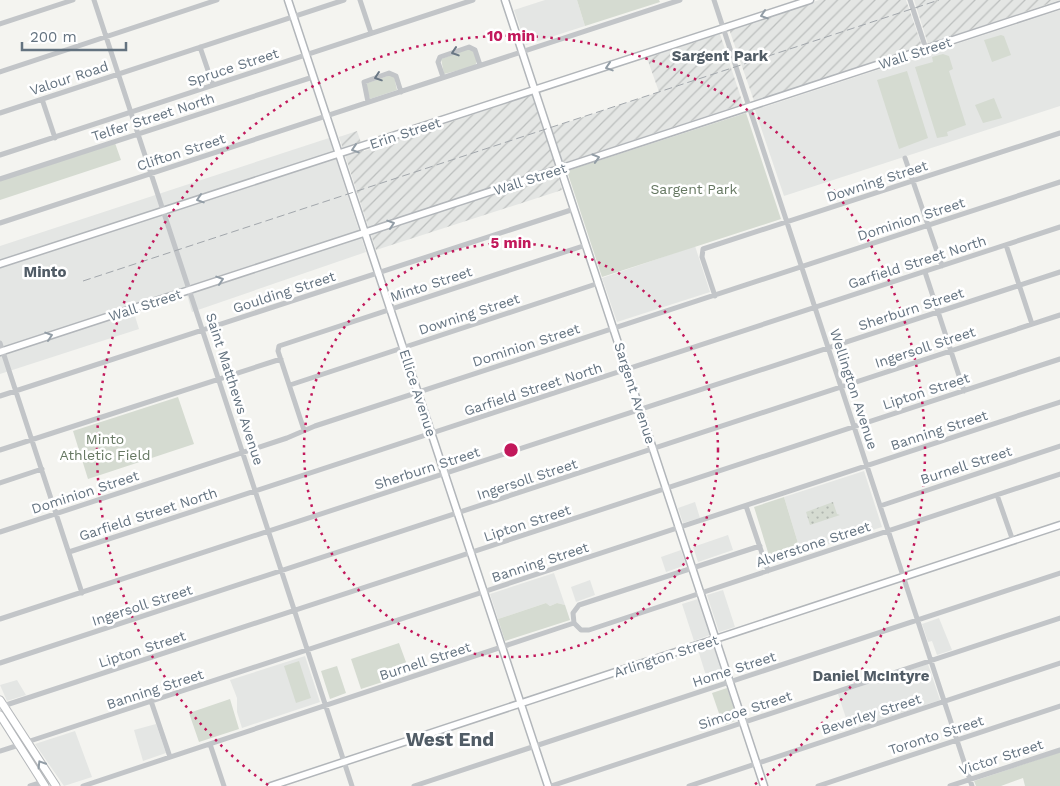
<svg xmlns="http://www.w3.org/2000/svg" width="1060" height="786" viewBox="0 0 1060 786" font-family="'Work Sans',sans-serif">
<defs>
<pattern id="industrial-furrows" width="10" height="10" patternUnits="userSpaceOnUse" patternTransform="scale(1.25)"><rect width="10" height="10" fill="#e4e6e4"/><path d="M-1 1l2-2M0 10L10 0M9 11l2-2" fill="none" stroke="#bcbfbe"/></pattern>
<pattern id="grass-dots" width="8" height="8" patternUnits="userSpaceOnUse" patternTransform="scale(1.25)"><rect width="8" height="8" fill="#d5dbd1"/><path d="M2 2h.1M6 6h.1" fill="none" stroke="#b0b6af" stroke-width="1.8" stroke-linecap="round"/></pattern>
</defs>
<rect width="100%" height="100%" fill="#f4f4f0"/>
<!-- built -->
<path fill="#e4e6e4" d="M545,0H577L585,26L526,45L514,10Z
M1060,10V106L784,196L755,110Z
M329,138L366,252L192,312L187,295L134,313L139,329L0,374V246Z
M695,246L710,292L617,322L602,278Z
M864,471L882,527L801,553L784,497Z
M695,502L700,518L683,523L678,508Z
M728,535L733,550L698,562L693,547Z
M681,550L686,565L666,572L661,557Z
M554,573L565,605L557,603L550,606L546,603L498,619L490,594Z
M590,580L595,595L576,602L571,587Z
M723,590L735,627L719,632L707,595Z
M698,599L710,635L694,641L682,604Z
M939,618L952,650L937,655L932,641L928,642L922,624Z
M713,645L723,677L708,682L698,650Z
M305,656L320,702L242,728L237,712V698L230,680Z
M928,664L940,700L850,730L838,694Z
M17,680L26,695L7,701L0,685Z
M156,724L166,753L143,761L134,730Z
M75,731L92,777L64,786L35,744Z"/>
<!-- industrial -->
<path fill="url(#industrial-furrows)" d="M819,0H906L922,46L754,101L729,29Z
M914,0H1060L928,44Z
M720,34L743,104L555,166L562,190L376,250L339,137L357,131L364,151L532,95L544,130L659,92L647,58Z"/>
<!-- grass -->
<path fill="url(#grass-dots)" d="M833,502L837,514L840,515L810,525L806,512Z"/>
<!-- park -->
<path fill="#d5dbd1" d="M577,0H659L660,2L585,26Z
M1001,35L1004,36L1011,55L992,62L984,40Z
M468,49L473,50L477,61L475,66L444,74L441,59Z
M943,54L949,56L953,69L949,71L966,125L947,132L948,136L937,138L915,67L933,62L932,57Z
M907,71L928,138L899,149L877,80Z
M390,75L394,76L397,90L370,99L365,84Z
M994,98L1002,118L983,123L975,105Z
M746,113L781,219L602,277L567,171Z
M115,143L121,160L0,200V181Z
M178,397L194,444L88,479L73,431Z
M784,497L801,553L771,562L754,507Z
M546,603L550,606L557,603L565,605L570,620L505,641L498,619Z
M399,643L410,673L361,689L351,659Z
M299,661L311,698L296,703L284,666Z
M337,666L346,693L330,699L321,671Z
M727,688L738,720L723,725L712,693Z
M230,699L239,729L199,742L189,713Z
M1060,752V786H1025L1023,778L1001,786H976L974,781Z"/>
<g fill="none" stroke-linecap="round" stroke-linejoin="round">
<!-- major casing -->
<g stroke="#b2b6ba" stroke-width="9">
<path id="major" d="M288,0L548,786
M505,0L764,786
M0,264L810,0
M0,352L1060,5
M271,786L1060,525"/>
</g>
<!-- highway casing -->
<g stroke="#b4b7ba" stroke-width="9">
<path id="highway" d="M0,700L56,786
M0,715L45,786"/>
</g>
<!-- minor -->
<path stroke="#c2c5c8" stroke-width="5" d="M94,0L352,786
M360,0L371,33
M714,0L972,786
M910,0L926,49
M0,24L73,0
M200,47L213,85
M0,72L217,0
M443,77L438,62L440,57L469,47L475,50L480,65
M42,99L55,138
M368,102L364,82L389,73L396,76L401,92
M0,113L344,0
M0,155L473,0
M905,158L942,266
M0,179L313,77
M0,223L680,0
M1006,245L1032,324
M925,272L964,391
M715,296L702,257L703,249L1060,133
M0,343L82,593
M290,385L599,283
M0,396L574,209
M304,430L278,351L279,346L586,245
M0,450L281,359
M0,483L42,469
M997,495L1013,541
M746,506L768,571
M880,506L1060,446
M0,532L287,438L315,426L1060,182
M69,552L1060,227
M0,619L1060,272
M574,623L581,630H589L1060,474
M574,623L573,613L579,605L760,546
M0,663L1060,315
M151,701L170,757
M0,707L1060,359
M27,742L1060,402
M210,744L224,786
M0,751L19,745
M30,786L43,782
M83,786L574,623
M414,786L1060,573
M551,786L1060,618
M689,786L1060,663
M818,786L1060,706
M950,786L1060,750"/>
<!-- major -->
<use href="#major" stroke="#fff" stroke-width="6"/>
<!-- highway -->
<use href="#highway" stroke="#fff" stroke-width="7"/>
<!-- rail -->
<path stroke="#a2a7ac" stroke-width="1" stroke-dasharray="8 4" stroke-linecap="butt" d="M83,281L939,0"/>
</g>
<!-- one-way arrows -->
<defs><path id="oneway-chevron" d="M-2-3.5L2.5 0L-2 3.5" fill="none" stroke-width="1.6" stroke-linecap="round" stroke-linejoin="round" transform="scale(1.25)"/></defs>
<g stroke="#929da6">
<use href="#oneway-chevron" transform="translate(764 15) rotate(162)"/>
<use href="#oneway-chevron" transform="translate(609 67) rotate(162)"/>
<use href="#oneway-chevron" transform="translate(355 149) rotate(162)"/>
<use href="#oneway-chevron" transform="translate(596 158) rotate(-17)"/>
<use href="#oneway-chevron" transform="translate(200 199) rotate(162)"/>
<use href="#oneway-chevron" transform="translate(391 224) rotate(-18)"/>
<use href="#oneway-chevron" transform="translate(220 280) rotate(-18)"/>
<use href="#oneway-chevron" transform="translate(49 336) rotate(-18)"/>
<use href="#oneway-chevron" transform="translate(41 764) rotate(-122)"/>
</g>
<g stroke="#697784">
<use href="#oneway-chevron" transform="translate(455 52) rotate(162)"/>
<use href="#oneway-chevron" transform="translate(378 77) rotate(161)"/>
</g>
<!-- distance rings -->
<g fill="none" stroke="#c2185b" stroke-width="2.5" stroke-dasharray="2.5 5">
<circle cx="511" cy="450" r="207"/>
<path d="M268 785A414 414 0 1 1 754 785"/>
</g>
<g text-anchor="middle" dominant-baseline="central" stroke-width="5" stroke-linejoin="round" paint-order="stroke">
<!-- street labels -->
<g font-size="14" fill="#647380" stroke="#fff">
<text transform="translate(915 53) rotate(-18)">Wall Street</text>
<text transform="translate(233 67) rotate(-18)">Spruce Street</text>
<text transform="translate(69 78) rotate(-18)">Valour Road</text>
<text transform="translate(153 117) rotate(-18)">Telfer Street North</text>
<text transform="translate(405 133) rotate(-18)">Erin Street</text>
<text transform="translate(181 152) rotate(-18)">Clifton Street</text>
<text transform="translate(530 179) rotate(-18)">Wall Street</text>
<text transform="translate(877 181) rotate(-18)">Downing Street</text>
<text transform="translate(911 219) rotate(-18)">Dominion Street</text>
<text transform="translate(917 262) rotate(-18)">Garfield Street North</text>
<text transform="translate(431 284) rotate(-18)">Minto Street</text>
<text transform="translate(284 292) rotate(-18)">Goulding Street</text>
<text transform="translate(145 305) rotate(-18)">Wall Street</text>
<text transform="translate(911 309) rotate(-18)">Sherburn Street</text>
<text transform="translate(469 314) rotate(-18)">Downing Street</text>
<text transform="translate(526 345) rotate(-18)">Dominion Street</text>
<text transform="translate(925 347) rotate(-18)">Ingersoll Street</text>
<text transform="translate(235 389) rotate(72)">Saint Matthews Avenue</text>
<text transform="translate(533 389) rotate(-18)">Garfield Street North</text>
<text transform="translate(854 389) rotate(72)">Wellington Avenue</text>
<text transform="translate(926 391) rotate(-18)">Lipton Street</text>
<text transform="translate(418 393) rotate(72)">Ellice Avenue</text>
<text transform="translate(635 393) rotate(72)">Sargent Avenue</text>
<text transform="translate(939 430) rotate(-18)">Banning Street</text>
<text transform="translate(966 465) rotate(-18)">Burnell Street</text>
<text transform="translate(427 468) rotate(-18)">Sherburn Street</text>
<text transform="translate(527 479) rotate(-18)">Ingersoll Street</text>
<text transform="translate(85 492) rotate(-18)">Dominion Street</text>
<text transform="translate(148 514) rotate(-18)">Garfield Street North</text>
<text transform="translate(527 523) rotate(-18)">Lipton Street</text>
<text transform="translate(813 544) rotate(-18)">Alverstone Street</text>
<text transform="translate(540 562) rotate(-18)">Banning Street</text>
<text transform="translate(142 605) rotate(-18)">Ingersoll Street</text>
<text transform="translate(142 649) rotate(-18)">Lipton Street</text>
<text transform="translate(666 656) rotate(-18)">Arlington Street</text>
<text transform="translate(425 661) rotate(-18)">Burnell Street</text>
<text transform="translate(734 669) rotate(-18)">Home Street</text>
<text transform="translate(155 689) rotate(-18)">Banning Street</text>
<text transform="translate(745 710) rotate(-18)">Simcoe Street</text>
<text transform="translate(871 714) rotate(-18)">Beverley Street</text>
<text transform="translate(936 735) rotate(-18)">Toronto Street</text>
<text transform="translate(1001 757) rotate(-18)">Victor Street</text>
</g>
<!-- park labels -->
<g font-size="14" fill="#667862" stroke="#fff">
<text x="694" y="189">Sargent Park</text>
<text x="105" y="439">Minto<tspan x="105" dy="16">Athletic Field</tspan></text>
</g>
<!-- neighbourhood labels -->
<g font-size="15" font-weight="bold" fill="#515c66" stroke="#fff">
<text x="720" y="56">Sargent Park</text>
<text x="45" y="272">Minto</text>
<text x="871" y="676">Daniel McIntyre</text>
</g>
<!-- district labels -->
<g font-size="19" font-weight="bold" fill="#515c66" stroke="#fff">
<text x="450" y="739">West End</text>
</g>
</g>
<circle cx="511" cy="450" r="8" fill="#c2185b" stroke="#fff" stroke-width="2.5"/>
<g font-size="15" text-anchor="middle" font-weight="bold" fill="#c2185b" stroke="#fff" stroke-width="5" stroke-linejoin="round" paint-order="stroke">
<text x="511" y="41">10 min</text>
<text x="511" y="248">5 min</text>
</g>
<!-- scale -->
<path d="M22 42v8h104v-8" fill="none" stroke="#647380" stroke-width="2.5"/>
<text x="30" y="42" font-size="15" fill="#647380" stroke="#ffffff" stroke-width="4" paint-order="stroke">200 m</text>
</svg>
